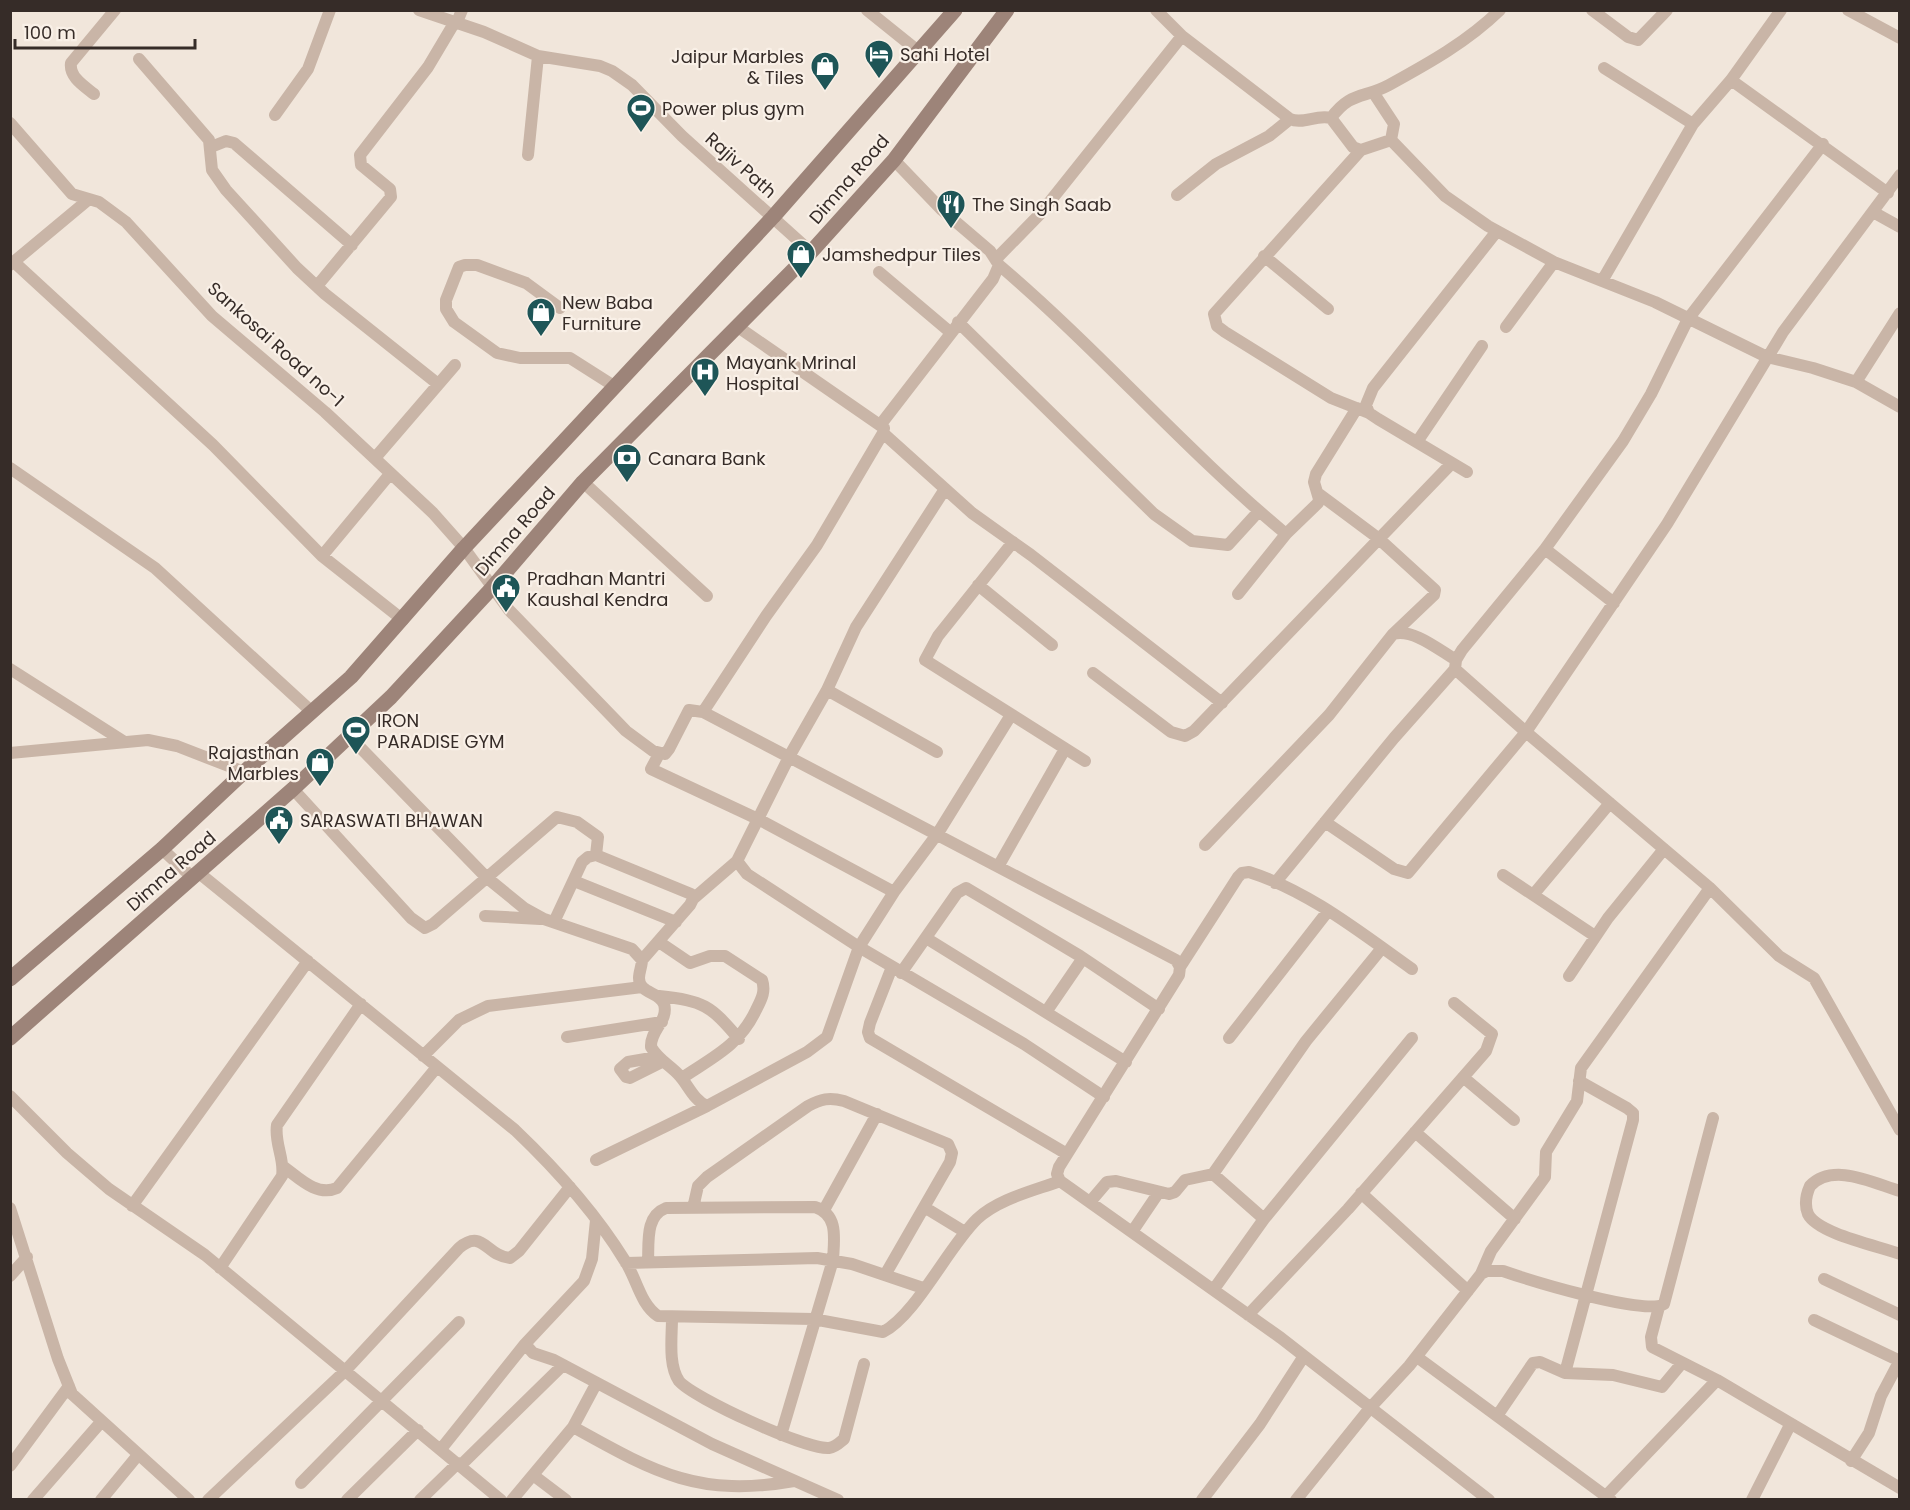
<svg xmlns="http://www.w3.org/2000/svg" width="1910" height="1510" viewBox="0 0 1910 1510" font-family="Poppins,sans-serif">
<rect width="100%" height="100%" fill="#f1e6db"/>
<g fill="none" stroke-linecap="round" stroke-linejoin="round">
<!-- street -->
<path stroke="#c9b5a7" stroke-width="12" d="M419,10L484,32L538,56L600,66L612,71L632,85L682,136L811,252
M867,10L918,51
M1156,10L1182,36L1290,119C1303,125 1316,114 1331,118L1353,147L1361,150L1391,140L1445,196L1488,226L1554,262L1655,302L1767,357L1813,368L1856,382
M1592,10L1628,37L1638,40L1667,10
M1848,10L1900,38
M139,59L209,140L212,170L226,190L297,268L325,294L438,384
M1604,68L1693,124L1731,80L1781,10
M1731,80L1888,193
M1373,92L1394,124L1391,140
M94,94C84,86 69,77 71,63L115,10
M275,115L308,69L330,10
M1331,118C1351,91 1363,99 1389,85C1429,63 1467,42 1500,10
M10,123L72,194L99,202L126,222L212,316L325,412L433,513L464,548L509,610L626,731L653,751L665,754L669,749L689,710L703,712L1176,960L1180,967L1179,975L1059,1167L1057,1174L1060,1181L1281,1338L1489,1500
M211,147L226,141L234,143L352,245
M1361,150L1214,314L1217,326L1225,332L1331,398L1369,413
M528,155L538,56
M1900,175L1783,332L1667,524L1526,732L1710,888L1779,956L1814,978L1900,1130
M1177,195L1216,164L1269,136L1290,119
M1873,212L1900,227
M1264,256L1328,309
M997,258L1040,214L1182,36
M14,262L213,445L322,556L403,620
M10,265L88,200
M999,265C1099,350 1185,450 1286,534
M879,272L950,332
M1602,281L1693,124
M317,286L391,197L390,189L361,165L360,155L428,67L453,25L457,22L462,10
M560,308L526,283L477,265H465L459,267L446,300V309L454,322L497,353L520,358H570L614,386
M1900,313L1856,382L1900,407
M958,322L1154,514L1192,541L1228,545L1259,511
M1506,327L1554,262
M881,424L993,279L999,265L990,251L942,210L894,160
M883,433L972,513L1031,555L1222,703
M1417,442L1482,346
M375,458L455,365
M10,468L155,568L311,711
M1467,472L1378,419L1369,413L1366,405L1373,388L1497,231
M583,482L707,596
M945,489L856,627L827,690L790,755L737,861L747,874L859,947L1024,1044L1104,1097
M1319,494L1378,538L1435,590L1434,595L1393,634
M1013,542L938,636L925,660L1085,761
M322,556L390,474
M978,585L1052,645
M1238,594L1286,534L1318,503L1319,499L1314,482L1316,474L1357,408
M1614,603L1545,549L1623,441L1651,394L1688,319L1823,144
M10,669L123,741
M1093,673L1171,732L1185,736L1194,731L1452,463
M827,690L937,752
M703,712L766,616L817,545L883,433L884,428L738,327
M350,737L486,877L524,908L544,919L632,949L642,960C642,966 639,972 639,978C639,994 659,991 664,1004C669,1021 650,1030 651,1047C658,1059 668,1064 678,1074C688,1084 693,1100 707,1106L807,1052L827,1037L859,947L894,892L938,833L1011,715
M10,753L148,740L177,746L244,772
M659,754L651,769L760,820L894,892
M293,789L411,918L425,928L433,924L557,817L577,822L598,837L596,855
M1325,822L1394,869L1408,873L1526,732L1455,669L1456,660L1462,650L1545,549
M1205,845L1329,715L1393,634C1413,628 1439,650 1456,660
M162,849L193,878
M999,865L1065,749
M199,873L515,1130C557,1170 595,1212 625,1261C637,1279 640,1304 658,1316L813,1319L883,1332C916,1315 948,1247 977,1219C998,1199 1033,1191 1060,1181
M1503,875L1595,936
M574,881L676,922
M1275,883L1394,738L1455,669
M1533,895L1610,803
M693,899L737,861
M485,916L540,919
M554,922L582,862L588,857L596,855L691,894L693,899L690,905L642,960
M926,938L1126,1062
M659,942L690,963L710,956H725L762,980C766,992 761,1000 756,1010C739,1046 713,1057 682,1078
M892,967L870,1023L868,1032L870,1038L1067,1154
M1180,967L1238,877L1242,873L1249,872C1309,891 1361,933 1412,969
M901,973L957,893L966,888L1080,956L1159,1009
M1569,976L1608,918L1664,849
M659,996C704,1001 710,1005 739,1039
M1046,1012L1083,958
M567,1037L662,1022
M1229,1038L1328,911
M423,1056L459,1020L488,1006L642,987
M657,1057L628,1062L620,1069L626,1077L630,1078L662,1062
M1463,1077L1514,1120
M10,1096L67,1153L109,1189L205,1255L501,1500
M1415,1132L1515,1219
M596,1160L707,1106
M284,1167C299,1178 317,1197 337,1188L437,1067
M1213,1174L1264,1219
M1900,1191C1873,1183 1833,1162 1810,1186C1806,1195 1804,1204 1808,1214C1818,1234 1879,1246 1900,1254
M1361,1193L1468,1291
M1090,1202L1107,1182L1116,1181L1169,1194L1175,1192L1185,1180L1213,1174L1306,1041L1382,948
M132,1206L308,961
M924,1207L965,1232
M10,1208L58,1359L72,1394L189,1500
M693,1208L698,1186L707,1177L808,1106C821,1099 829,1097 844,1101L948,1144L952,1153L950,1162L885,1275
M824,1210L877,1114
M1132,1232L1159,1192
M648,1262C649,1242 645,1216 666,1208L815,1207C839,1215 834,1239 833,1260L781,1435
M626,1263L817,1258L852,1264L923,1288
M220,1268L282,1176C285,1159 274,1143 277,1125L361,1004
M1481,1274L1491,1251L1545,1177L1546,1152L1577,1101L1581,1068L1710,888
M10,1276L27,1257
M1824,1279L1900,1315
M1214,1289L1264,1219L1412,1038
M1659,1307L1651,1337L1652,1347L1717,1380L1900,1488
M1248,1315L1348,1209L1486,1051L1492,1034L1454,1003
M672,1318C672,1337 668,1365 679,1381C693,1398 807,1450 829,1448C836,1447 839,1443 844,1439L864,1364
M1814,1320L1900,1361
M525,1344L584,1281L592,1259L596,1220
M1417,1357L1611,1500
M1565,1373L1633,1120V1113L1627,1108L1579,1081
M1497,1416L1533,1363L1540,1362L1565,1373L1613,1375L1662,1387L1682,1363
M573,1427C654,1472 698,1498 794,1481
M441,1449L525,1344L533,1353L554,1360L712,1444L838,1500
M1851,1461L1869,1433L1881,1396L1900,1360
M461,1465L563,1365
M10,1466L69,1386
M533,1475L566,1500
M301,1483L459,1322
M1606,1496L1717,1380
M33,1500L101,1422
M101,1500L138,1455
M208,1500L345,1371L459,1248C483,1228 486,1256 510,1258L519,1251L570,1187
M347,1500L418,1430
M420,1500L458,1463
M512,1500L573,1427L596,1384
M1202,1500L1260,1424L1304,1356
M1296,1500L1370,1408L1409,1366L1481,1274L1487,1271H1503C1529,1280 1645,1316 1664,1304L1713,1118
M1752,1500L1790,1425"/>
<!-- secondary -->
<path stroke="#9d8479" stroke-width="15" d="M10,979L162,849L244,772L351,677L464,548L773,217L955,10
M10,1038L293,789L391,697L492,588L583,482L811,252L894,160L1007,10"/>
</g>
<!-- icons -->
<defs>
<g id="hotel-pin" transform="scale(1.5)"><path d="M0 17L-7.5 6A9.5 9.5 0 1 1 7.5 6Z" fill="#1e5557" stroke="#f9f0e7"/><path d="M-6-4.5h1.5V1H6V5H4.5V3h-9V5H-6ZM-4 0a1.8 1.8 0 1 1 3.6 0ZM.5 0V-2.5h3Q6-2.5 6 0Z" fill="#fff"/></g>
<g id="shop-pin" transform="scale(1.5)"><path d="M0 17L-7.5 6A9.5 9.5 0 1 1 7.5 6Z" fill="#1e5557" stroke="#f9f0e7"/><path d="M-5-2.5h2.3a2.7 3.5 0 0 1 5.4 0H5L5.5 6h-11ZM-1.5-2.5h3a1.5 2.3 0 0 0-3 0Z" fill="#fff"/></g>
<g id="stadium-pin" transform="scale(1.5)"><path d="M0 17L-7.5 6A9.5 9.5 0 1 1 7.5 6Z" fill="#1e5557" stroke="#f9f0e7"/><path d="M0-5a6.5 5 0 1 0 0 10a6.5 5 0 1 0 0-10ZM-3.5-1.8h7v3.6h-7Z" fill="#fff"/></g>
<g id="restaurant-pin" transform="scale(1.5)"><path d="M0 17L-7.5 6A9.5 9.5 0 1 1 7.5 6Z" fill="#1e5557" stroke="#f9f0e7"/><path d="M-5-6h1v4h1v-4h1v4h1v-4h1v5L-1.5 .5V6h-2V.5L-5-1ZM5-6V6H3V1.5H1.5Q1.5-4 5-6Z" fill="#fff"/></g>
<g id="hospital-pin" transform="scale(1.5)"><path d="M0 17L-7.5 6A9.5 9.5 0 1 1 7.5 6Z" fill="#1e5557" stroke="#f9f0e7"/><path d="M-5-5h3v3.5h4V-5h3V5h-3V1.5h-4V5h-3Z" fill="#fff"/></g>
<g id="bank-pin" transform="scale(1.5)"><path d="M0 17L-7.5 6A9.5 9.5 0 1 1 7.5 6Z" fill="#1e5557" stroke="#f9f0e7"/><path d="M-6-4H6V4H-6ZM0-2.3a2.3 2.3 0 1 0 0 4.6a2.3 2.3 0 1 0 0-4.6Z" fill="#fff"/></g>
<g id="civic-pin" transform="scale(1.5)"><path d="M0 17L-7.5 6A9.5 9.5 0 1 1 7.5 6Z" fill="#1e5557" stroke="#f9f0e7"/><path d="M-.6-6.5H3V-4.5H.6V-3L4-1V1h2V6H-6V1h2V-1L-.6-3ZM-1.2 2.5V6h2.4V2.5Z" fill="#fff"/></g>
</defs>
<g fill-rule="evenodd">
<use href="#hotel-pin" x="879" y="54"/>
<use href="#shop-pin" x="825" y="66"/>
<use href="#stadium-pin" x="641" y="108"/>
<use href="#restaurant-pin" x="951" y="204"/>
<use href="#shop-pin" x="801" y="254"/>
<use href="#shop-pin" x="541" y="312"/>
<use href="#hospital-pin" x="705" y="372"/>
<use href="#bank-pin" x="627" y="458"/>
<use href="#civic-pin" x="506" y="588"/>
<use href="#stadium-pin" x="356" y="730"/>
<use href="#shop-pin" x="320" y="762"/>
<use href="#civic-pin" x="279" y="820"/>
</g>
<g text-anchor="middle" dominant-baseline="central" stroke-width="4.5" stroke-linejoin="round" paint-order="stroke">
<!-- poi labels -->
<g font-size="18" fill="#362c28" stroke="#f9f0e7" text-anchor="start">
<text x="900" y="54">Sahi Hotel</text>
<text x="804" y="56" text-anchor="end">Jaipur Marbles<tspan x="804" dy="21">&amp; Tiles</tspan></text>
<text x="662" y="108">Power plus gym</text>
<text x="972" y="204">The Singh Saab</text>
<text x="822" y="254">Jamshedpur Tiles</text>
<text x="562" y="302">New Baba<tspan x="562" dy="21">Furniture</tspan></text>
<text x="726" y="362">Mayank Mrinal<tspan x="726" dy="21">Hospital</tspan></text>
<text x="648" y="458">Canara Bank</text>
<text x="527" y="578">Pradhan Mantri<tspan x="527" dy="21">Kaushal Kendra</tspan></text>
<text x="377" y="720">IRON<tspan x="377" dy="21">PARADISE GYM</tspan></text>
<text x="299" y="752" text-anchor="end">Rajasthan<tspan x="299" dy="21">Marbles</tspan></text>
<text x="300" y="820">SARASWATI BHAWAN</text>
</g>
<!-- street labels -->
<g font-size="18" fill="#362c28" stroke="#f9f0e7">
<text transform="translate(741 165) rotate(42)">Rajiv Path</text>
<text transform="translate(849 179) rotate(-49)">Dimna Road</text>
<text transform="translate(276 344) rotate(42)">Sankosai Road no-1</text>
<text transform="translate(515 531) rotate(-49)">Dimna Road</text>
<text transform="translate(171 871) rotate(-41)">Dimna Road</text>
</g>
</g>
<!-- border -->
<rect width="1910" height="1510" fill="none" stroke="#362c28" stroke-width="24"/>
<!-- scale -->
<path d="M15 39v9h180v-9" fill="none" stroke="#362c28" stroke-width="3"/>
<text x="24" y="39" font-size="18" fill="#362c28" stroke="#f9f0e7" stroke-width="4.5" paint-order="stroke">100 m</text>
</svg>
